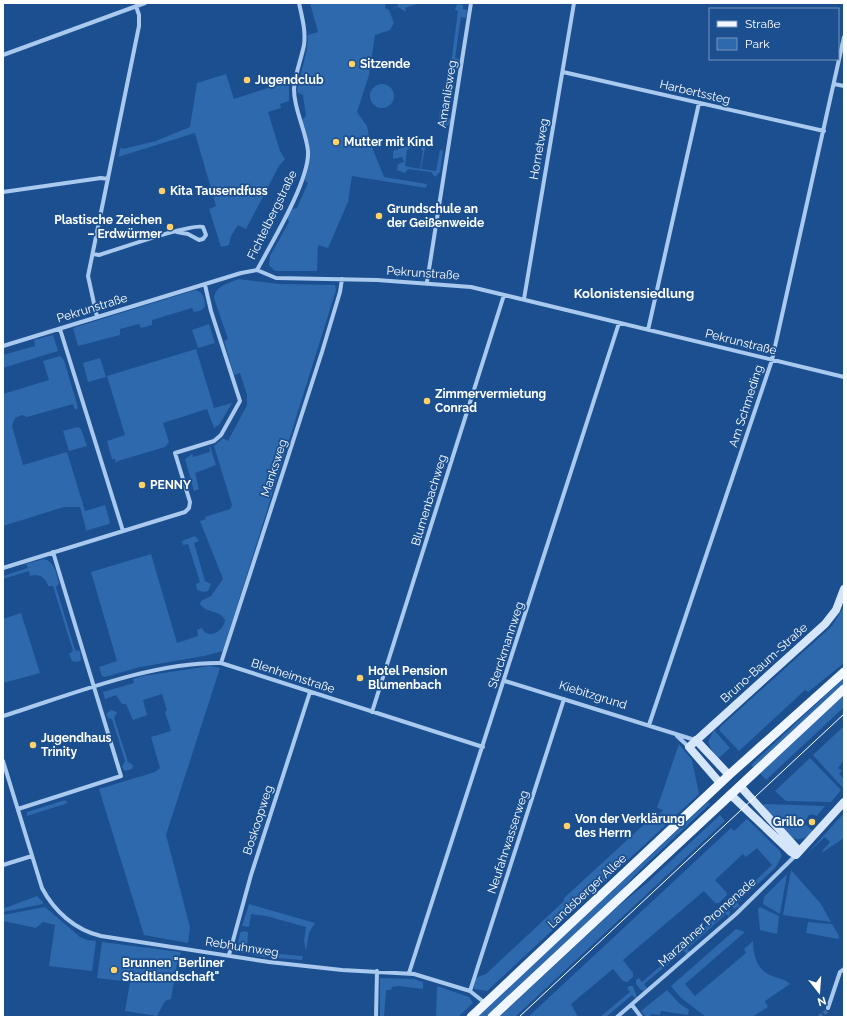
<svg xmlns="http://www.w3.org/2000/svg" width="847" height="1020" viewBox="0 0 847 1020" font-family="Raleway,sans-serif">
<rect width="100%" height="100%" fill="#1b4f8f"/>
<!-- green -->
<path fill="#2e69ad" d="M310,3H386L385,8L389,10L398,6L397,3H420L405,8L406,12L398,7L389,10L394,23L390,30L375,35L369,75L357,112L367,126L370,142L384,177L427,184L426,188L352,176L348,202L328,248L318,245L317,271H275L269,265L270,256L289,222L287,217L292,209L297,208L308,183L305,180C312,156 311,144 302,120L306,116L303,95L298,93L297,90L307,49L308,35L318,32Z
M457,4L463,5V9L467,10L466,18L461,17L455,58L459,59L458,65H454L446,119H450V123L444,128L439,123L440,109L445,110L458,11L455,10Z
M226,74L234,99L289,81V101L280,104L281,108L268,112L280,151L285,159L279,166L246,229L238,225L231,236L229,245L221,247L209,209L216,206L195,133L118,157L121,147L123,149L156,141L190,127L197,83Z
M370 96a12 12 0 1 1 24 0a12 12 0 1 1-24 0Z
M430,139V146L425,148L421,169L436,171L440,150H443L440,172L435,177L431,172L408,169L405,173L397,170L398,164L404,162L402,157L393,159V151L412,144L413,146L407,150L405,166L420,169L423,151L419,146V143Z
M238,279L280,284L335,285L336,290L223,651L204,656L140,667L105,677L102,676L99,667L117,661L91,572L151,554L177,643L198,636L197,630L202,628C208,641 224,631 225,620C219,609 207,614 200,604L201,601L211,596L223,579L200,521L206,519L205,517L230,509L232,505L214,446L223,438L228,441L247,405V395L240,373L234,375L224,341L228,339L214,298C216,285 228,284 238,279Z
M195,290C203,292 205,298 205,306L202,310L194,312L192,308L152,320V325L141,328L139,324L120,329V335L78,346L73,328Z
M209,324L215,343L198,348L192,330Z
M53,335L58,351L3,368V355L35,346L34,340Z
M196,349L214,408L232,403L219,425L214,428L207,409L163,423L169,442L165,447L118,461L116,463L115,459H112L107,441L125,435L107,376Z
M60,356L64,360L78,408L75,410L73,404L27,417L22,415L15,418L12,426L23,465L67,452L85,511L105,505L110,522L109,524L85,531L86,529L80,507H64L3,526V394L49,380L43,361Z
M100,358L106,377L88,382L83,363Z
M78,427L81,429L87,446L69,451L63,431Z
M210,446L216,465L195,473L199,489L194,491L185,459L192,454L193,457L210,452L209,447Z
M195,536L199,541L194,543L205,581L211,584L208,591L204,592L197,590L196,584L200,582L188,544L183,545L182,541Z
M44,559C55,562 56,573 59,583L56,587L75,650L80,651L81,660L78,662L72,661L69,654L73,651L53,586H48C46,578 39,573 30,576L29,571L3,579V576L28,568L26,564Z
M844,606V663L808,692L805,690L739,751L719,730L720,727L832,626Z
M21,613L40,673L3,683V619Z
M210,666L220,668L166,835L190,927L188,943L144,935L99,789L155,772L160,768L151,737L171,731L165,712L167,710L162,694L143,700L147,715L133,720L126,704H122L116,695L105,699L103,692L134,683L133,679L143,676Z
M844,678V684L754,768L751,765Z
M844,695V707L766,780L760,773Z
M111,710L117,712L114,718L128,762L133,765L132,769L125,771L122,767L125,761L112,719L108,718L106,714Z
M844,726V760L838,768L842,771L839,774L844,779L843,788L813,755Z
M714,730L730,748L719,758L713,753L708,742Z
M679,744L692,760L699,794L487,991L474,989L473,984L475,978L486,974L564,901V898L650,819L653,820L663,810L657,808Z
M810,758L841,790L831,802L786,801L775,791Z
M65,800L68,803L27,816V812Z
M708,802L710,804L636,874L616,896L487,1017H476Z
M764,804L825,806L817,816L811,814L808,816L804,823L813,831C807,838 800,841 791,838L763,806Z
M844,813V838L823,852L822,851L830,842L825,837L806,855Z
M720,815L725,821L515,1017H499L616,908L647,883Z
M747,819L780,851L782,856L775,868L737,903L740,906L734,909L730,903V899L732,897L735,900L772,865L757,848L746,857L743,854L715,880L727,893V895L719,903H715L704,891L623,960L633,973V977L627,982L623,981L613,969L571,1004L578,1017H528L731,828L734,831Z
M791,870L821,904L831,922L783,915Z
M787,874L780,914L763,904L764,897Z
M37,896L43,902V904L3,912V903L5,908Z
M249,904L315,923L309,933L306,951L304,941L306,927L266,916L251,914L249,927L242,926Z
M45,907L80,937L87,940L96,941L92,971L49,966L55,925L43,922L36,928L3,921V915Z
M722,907H726L730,912L729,917L726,914L687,949L690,952L687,954L684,951L644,984L647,988L644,991L640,989L636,984V980L639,978L642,982L724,911L721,908Z
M760,907L779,916L777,934L760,930L758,909Z
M808,922L832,924L839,936L838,939L806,933Z
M736,929L745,932L685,984L695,996L746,953L744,949L753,941C753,957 758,972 775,977C781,979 786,980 790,984L765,1001L768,1007L752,1017H706L680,997L671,986Z
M243,931L248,932L247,951L303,956L302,960L264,957L240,952L237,948L240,933Z
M102,942L181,952L177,963L171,999L165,1001L157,1016L125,1011L130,982L97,978Z
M380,978L414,979L423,982V989L398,986L392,987L391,990H386L384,1017H380Z
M437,986L469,997L473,1003L458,1017H436Z
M629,986H633L637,997L635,998L632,995L606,1017H600L630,992L627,988Z
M667,990L679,1003L689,1010L688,1015L661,1011L660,1015L651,1014L650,1017H646L641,1011Z"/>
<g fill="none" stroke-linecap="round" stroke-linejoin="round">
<!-- street-tunnel -->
<path stroke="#3d69a0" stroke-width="4" stroke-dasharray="4 2" stroke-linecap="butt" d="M819,1017L827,1011L828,1008"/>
<!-- street -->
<path stroke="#a9c9ee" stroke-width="4" d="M3,55L145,3
M563,72L824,131
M834,84L844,86
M3,192L101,178L108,179
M93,254L99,255C116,250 191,223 203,227L206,235L203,239L199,240L188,234L177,232
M257,270C271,244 310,180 308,151C306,130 294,111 294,89C295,74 301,60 304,45C306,31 302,17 299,3
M427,282L471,3
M524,299L574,3
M97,317L88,276L139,26V15L136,6
M60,329L123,531
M648,330L699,103
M3,346L241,273L257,270L276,278L377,280L471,287L844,377
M3,568L185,512L189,508L190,502L175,453L214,441L221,435L240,401L211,311L205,285
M221,663L322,352L340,292L342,279
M505,681L695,740
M372,712L504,295
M3,716C70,695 151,662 221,663L483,747
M649,725L772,360L844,37
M677,736L689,747
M3,761L42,888C54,911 75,930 101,936L269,962L342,970L414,974L470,991L485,1003
M18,809L121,776L53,552
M3,865L32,856
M229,955L251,875L310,692
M409,973L619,323
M470,991L564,699
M632,1005L641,1017
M828,1008L840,972L844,969
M376,1017L377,971
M617,1017L736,914L796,855"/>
<!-- secondary -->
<path stroke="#d6e6fa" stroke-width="8" d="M696,740L729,775
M720,783L689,747L825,624L836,610L844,589
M740,786L799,851
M731,795L791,852L796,855L844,802"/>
<!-- primary -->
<path stroke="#f0f6ff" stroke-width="9" d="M471,1017L729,775L844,672
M492,1017L844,689"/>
<!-- tram -->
<path stroke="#fff" stroke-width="1" d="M519,1017L844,714"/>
</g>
<!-- markers -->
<g fill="#ffd166" stroke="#1b4f8f" stroke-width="1.5">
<circle cx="352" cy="64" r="4"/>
<circle cx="247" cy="80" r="4"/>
<circle cx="336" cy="142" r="4"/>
<circle cx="162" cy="191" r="4"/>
<circle cx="379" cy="216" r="4"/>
<circle cx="170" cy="227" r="4"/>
<circle cx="427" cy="401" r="4"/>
<circle cx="142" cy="485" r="4"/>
<circle cx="360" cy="678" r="4"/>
<circle cx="33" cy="745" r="4"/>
<circle cx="812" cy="822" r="4"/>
<circle cx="567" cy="826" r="4"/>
<circle cx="114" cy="970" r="4"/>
</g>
<g text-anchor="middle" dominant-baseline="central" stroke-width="3.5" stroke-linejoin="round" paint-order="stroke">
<!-- poi labels -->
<g font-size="12" font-weight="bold" fill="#fff" stroke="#1b4f8f" text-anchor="start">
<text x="360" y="64">Sitzende</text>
<text x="255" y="80">Jugendclub</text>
<text x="344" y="142">Mutter mit Kind</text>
<text x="170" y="191">Kita Tausendfuss</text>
<text x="387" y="209">Grundschule an<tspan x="387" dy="14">der Geißenweide</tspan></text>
<text x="162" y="220" text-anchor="end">Plastische Zeichen<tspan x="162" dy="14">– Erdwürmer</tspan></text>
<text x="435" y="394">Zimmervermietung<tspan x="435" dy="14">Conrad</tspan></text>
<text x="150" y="485">PENNY</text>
<text x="368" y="671">Hotel Pension<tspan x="368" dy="14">Blumenbach</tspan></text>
<text x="41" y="738">Jugendhaus<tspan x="41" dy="14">Trinity</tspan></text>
<text x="575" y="819">Von der Verklärung<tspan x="575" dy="14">des Herrn</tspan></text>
<text x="804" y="822" text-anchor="end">Grillo</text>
<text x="122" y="963">Brunnen "Berliner<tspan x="122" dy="14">Stadtlandschaft"</tspan></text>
</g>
<!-- street labels -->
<g font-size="12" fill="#fff" stroke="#1b4f8f">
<text transform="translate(695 92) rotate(13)">Harbertssteg</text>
<text transform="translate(447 94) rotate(-81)">Amanlisweg</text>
<text transform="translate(539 149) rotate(-80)">Hornetweg</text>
<text transform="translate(272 215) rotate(-64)">Fichtelbergstraße</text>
<text transform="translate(423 273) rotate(4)">Pekrunstraße</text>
<text transform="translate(92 308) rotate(-17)">Pekrunstraße</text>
<text transform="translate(741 342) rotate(14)">Pekrunstraße</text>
<text transform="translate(746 406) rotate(-72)">Am Schmeding</text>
<text transform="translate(274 468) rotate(-72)">Manksweg</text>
<text transform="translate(429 500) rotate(-73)">Blumenbachweg</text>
<text transform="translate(506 645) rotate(-72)">Sterckmannweg</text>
<text transform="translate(764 663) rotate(-42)">Bruno-Baum-Straße</text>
<text transform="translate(293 676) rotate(18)">Blenheimstraße</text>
<text transform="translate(593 695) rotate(17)">Kiebitzgrund</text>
<text transform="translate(258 820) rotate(-72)">Boskoopweg</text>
<text transform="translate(508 842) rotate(-72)">Neufahrwasserweg</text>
<text transform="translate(587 891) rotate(-43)">Landsberger Allee</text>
<text transform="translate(707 922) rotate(-42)">Marzahner Promenade</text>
<text transform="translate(242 947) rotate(9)">Rebhuhnweg</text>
</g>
<!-- neighbourhood labels -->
<g font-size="13" font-weight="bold" fill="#fff" stroke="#1b4f8f">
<text x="634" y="293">Kolonistensiedlung</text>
</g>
</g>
<!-- border -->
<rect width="847" height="1020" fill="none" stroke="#ffffff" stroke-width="8"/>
<!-- legend -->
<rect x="709" y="8" width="130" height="52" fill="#1b4f8f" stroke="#7695bc"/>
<rect x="717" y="21" width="20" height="6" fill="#f0f6ff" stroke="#7695bc"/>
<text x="745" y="28" font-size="12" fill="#ffffff">Straße</text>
<rect x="717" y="38" width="20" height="12" fill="#2e69ad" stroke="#7695bc"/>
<text x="745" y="48" font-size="12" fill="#ffffff">Park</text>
<!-- north arrow -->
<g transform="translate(819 992) rotate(163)" stroke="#1b4f8f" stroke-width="3" paint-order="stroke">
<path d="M0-3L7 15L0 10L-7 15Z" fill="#ffffff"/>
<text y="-6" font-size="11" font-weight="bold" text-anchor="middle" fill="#ffffff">N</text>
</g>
</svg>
